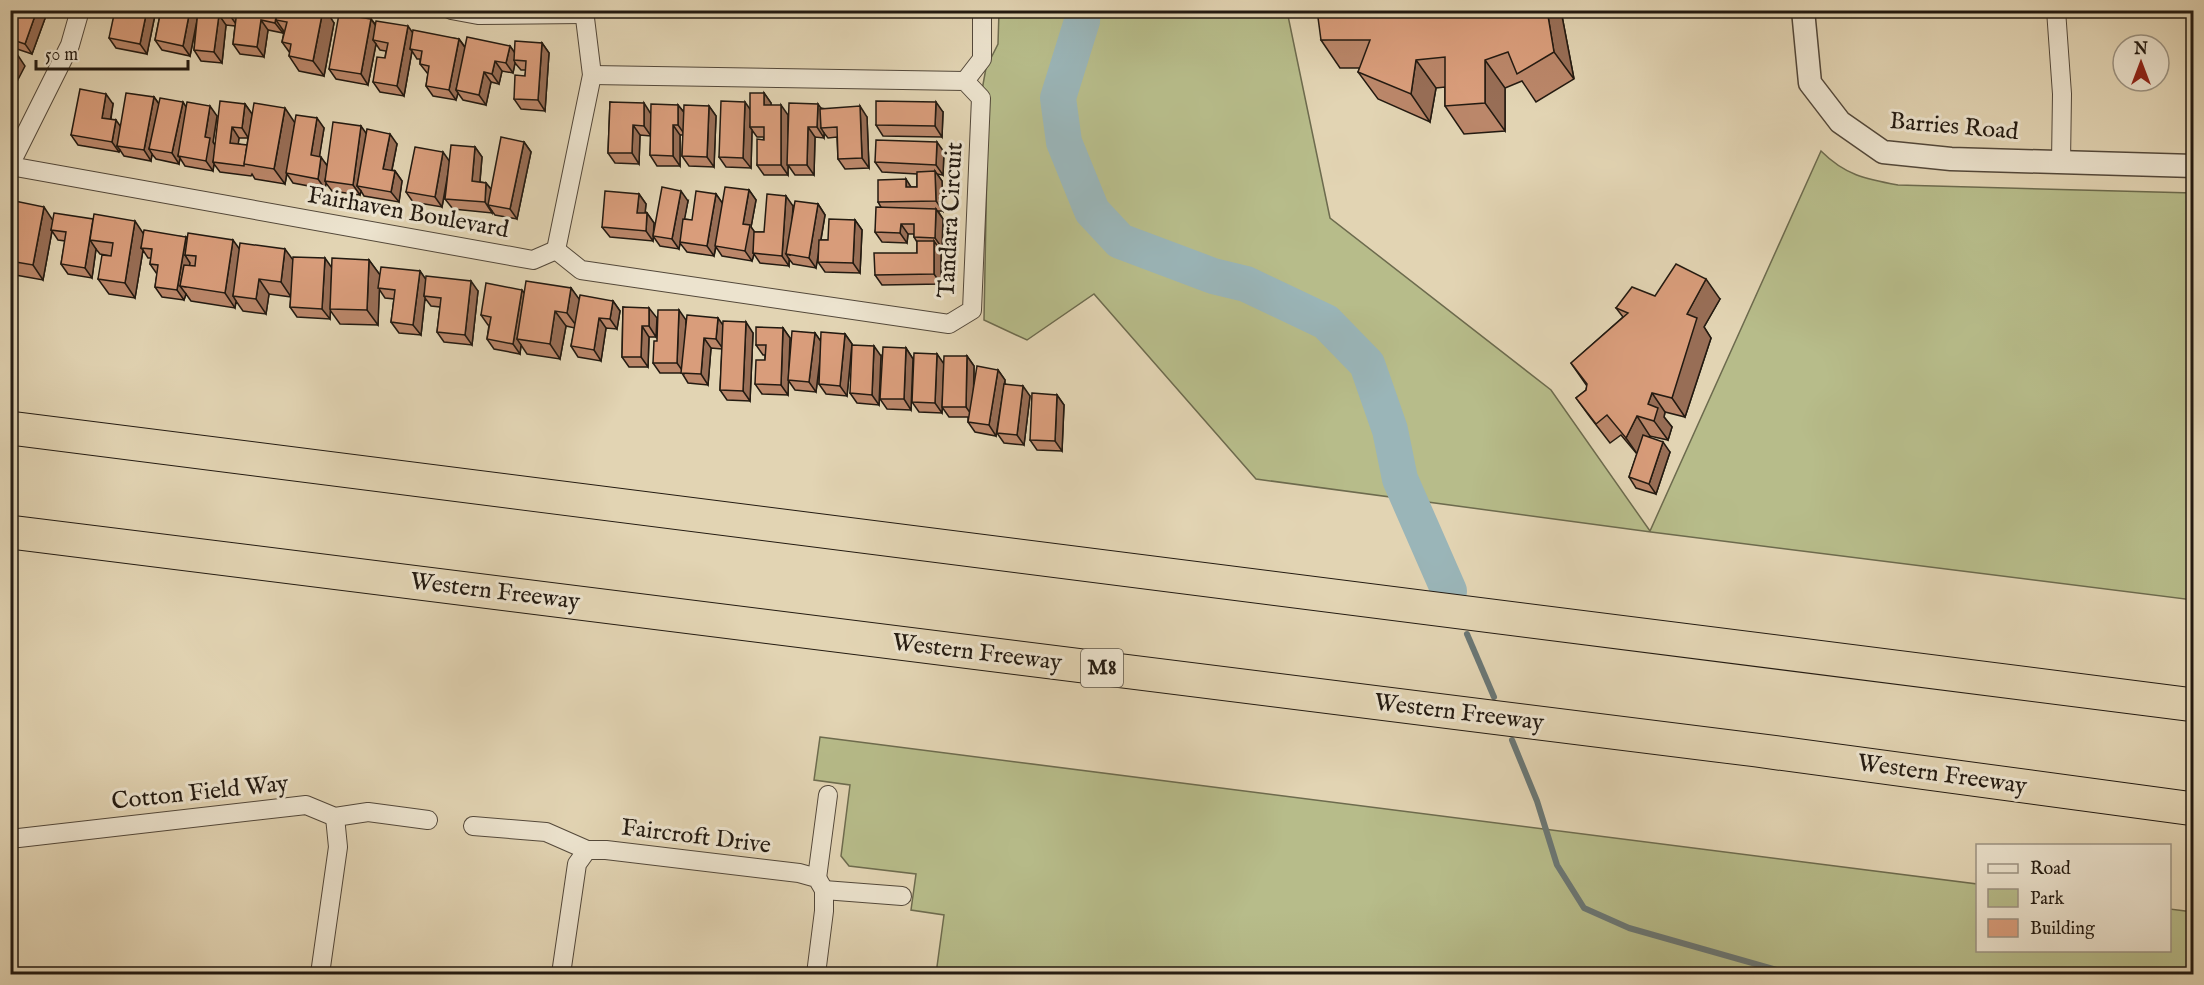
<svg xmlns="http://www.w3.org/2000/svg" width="2204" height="985" viewBox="0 0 2204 985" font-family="'IM FELL English',serif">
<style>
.green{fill:#b7bc8a;stroke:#6d6b4e;stroke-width:1.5}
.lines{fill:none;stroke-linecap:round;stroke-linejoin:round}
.stream{stroke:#6a7775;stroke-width:6}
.river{stroke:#9ab5b8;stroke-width:36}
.minor-casing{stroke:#53483a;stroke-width:20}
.tertiary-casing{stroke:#53483a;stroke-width:25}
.motorway-casing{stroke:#231a11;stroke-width:35}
.minor{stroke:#ece3ce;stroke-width:18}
.tertiary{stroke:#ece3ce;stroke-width:22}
.motorway{stroke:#e2d4b3;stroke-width:33}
.wall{fill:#bb876a;stroke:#231a11;stroke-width:1.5;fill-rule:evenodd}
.shaded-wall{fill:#986e56;stroke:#231a11;stroke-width:1.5}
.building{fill:#d99d7b;stroke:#231a11;stroke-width:1.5}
.labels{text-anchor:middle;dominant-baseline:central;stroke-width:6;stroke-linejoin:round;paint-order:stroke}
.shield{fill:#ece3ce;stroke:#5f564a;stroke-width:1.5}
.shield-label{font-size:22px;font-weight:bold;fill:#231a11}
.street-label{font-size:24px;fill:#231a11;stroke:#ece3ce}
</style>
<rect width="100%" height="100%" fill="#e2d4b3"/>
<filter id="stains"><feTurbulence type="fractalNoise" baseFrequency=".00333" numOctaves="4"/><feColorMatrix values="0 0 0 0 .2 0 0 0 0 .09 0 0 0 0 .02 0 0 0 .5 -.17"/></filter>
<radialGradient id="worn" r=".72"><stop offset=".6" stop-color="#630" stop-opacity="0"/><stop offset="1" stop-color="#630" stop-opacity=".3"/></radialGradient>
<!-- green -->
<g class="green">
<path d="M999,11H1287L1330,218L1551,390L1650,531L1821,151C1845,175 1865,179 1898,185L2193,193V600L1651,532L1256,479L1094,294L1027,340L984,320L988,109L982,90L986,68L998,44Z"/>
<polygon points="820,737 1977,884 1978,950 2170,950 2170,909 2193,912 2193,974 936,974 944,915 911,910 916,874 849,866 841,856 850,785 814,780"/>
</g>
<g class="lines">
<!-- stream -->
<g class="stream">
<polyline points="1467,634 1494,697"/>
<polyline points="1512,740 1537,801 1557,865 1584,908 1629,928 1791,974"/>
<polyline points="2187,974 2194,955"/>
</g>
<!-- river -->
<polyline class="river" points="1083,10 1082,21 1058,98 1064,142 1092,211 1120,241 1213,276 1246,284 1326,322 1367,364 1390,430 1400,479 1449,591"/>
<defs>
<g id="minor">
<polyline points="451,10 478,15 583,14"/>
<polyline points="2056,10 2062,94 2061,162"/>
<polyline points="965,81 982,59 982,10"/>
<polyline points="10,165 70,45 80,10"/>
<polyline points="10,166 533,260 556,250"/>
<polyline points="556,250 581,270 949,324 972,310 981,98 965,81 592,75"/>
<polyline points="556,250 592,75 584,10"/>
<polyline points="473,826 546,832 587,850 606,850 799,873 817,878 824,890 824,911 816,974"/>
<polyline points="10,839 306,805 335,817 368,812 428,820"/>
<polyline points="817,878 828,795"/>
<polyline points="824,890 902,896"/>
<polyline points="320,974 338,847 335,817"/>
<polyline points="561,974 577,864 587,850"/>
</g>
<polyline id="tertiary" points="1803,10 1810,83 1840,122 1883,152 1951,159 2194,166"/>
<g id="motorway">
<polyline points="10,428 2194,705"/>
<polyline points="10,532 1756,750 2194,809"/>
</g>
</defs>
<!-- minor casing -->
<use href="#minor" class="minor-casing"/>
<!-- tertiary casing -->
<use href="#tertiary" class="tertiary-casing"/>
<!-- motorway casing -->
<use href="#motorway" class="motorway-casing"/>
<!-- minor -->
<use href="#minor" class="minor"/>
<!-- tertiary -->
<use href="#tertiary" class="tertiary"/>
<!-- motorway -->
<use href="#motorway" class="motorway"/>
</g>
<!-- wall -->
<g class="wall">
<polygon points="10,10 46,10 47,13 32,54 11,47"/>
<polygon points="156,10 147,54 116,48 109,38"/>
<polygon points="161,10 334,23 324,76 299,71 289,56 290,53 282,42 284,32 283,30 283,33 268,30 264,57 240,54 233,44 235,26 226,25 222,63 201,61 194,50 198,17 190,56 162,50 155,40"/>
<polygon points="1562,16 1574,79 1536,102 1522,81 1505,88 1505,131 1464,134 1445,106 1445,87 1436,88 1430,122 1378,99 1358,72 1360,68 1340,68 1321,40"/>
<polygon points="371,19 376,25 413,33 459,39 465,47 510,46 514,52 542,43 549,53 545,111 521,109 514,99 525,76 526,70 521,70 515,63 513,73 502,71 499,84 491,82 486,105 463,100 458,93 456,100 433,96 426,86 428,74 420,64 420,59 417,59 412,51 404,96 380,92 373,82 385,58 386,51 380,50 376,44 368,85 336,79 329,69"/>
<polygon points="764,93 771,103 771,105 788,115 821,108 867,117 869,168 845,169 838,159 837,137 828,138 824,133 824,138 815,137 814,175 795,175 788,165 788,175 764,175 757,165 764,137 757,137 752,130 751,168 726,167 719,157 750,109"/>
<path d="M154,97L159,104L186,108L217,116L213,142L215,145L245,104L252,114L251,124L295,123L324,128L319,157L327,165L366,133L397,144L392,170L395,171L402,181L399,202L364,196L361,191L360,195L332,191L326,183L325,189L293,183L287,174L285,184L255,179L252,174L251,176L220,172L214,164L213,171L185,166L180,158L179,164L156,159L152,154L151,161L124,156L120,150L119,152L78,145L71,135L113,104L111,119L120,126ZM239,138H248L247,146L238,144Z"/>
<polygon points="610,102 651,113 678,105 684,112 709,106 716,116 714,167 689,166 682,156 683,135 680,135 680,166 657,166 650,155 651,136 640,135 639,164 615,163 608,153"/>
<polygon points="943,112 942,137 883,136 876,125"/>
<polygon points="524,142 531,152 517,219 495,215 492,211 492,213 453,209 445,199 448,176 442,207 413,202 406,192 449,161 475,147 482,157 480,182 486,183 491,189"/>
<polygon points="944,152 943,175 937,174 942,181 943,211 938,211 943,219 942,248 939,248 941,251 941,284 882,285 875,275 917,253 917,242 914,237 914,234 908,234 907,243 882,242 875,232 881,207 878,202 911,187 917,187 917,174 882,172 875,162"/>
<polygon points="749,190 756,200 751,227 754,232 764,232 793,206 793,213 818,204 825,215 821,240 828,240 855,220 862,230 860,273 825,272 818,262 818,255 816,268 793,264 789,259 789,266 760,263 754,254 752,261 722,256 716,247 714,256 687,252 680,243 679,249 660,246 653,236 688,201 684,219 692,220 716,194 722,203"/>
<polygon points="639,194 646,204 645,213 647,213 654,223 653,241 610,237 602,227"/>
<polygon points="10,200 53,220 143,233 186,237 187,239 331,267 369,260 380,275 420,271 425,279 478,291 472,345 444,342 437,332 440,307 431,306 425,298 421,335 399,333 391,322 394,299 385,298 379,289 378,325 340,324 330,310 330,319 297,317 290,307 291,297 269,294 266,314 243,311 236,301 235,308 191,301 186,294 184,300 162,297 155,287 157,274 150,264 151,258 148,258 143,250 135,298 109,294 98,279 111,256 100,254 96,249 92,278 68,274 61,264 65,241 58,240 52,231 43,280 10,274"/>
<polygon points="571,288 579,300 613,301 620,311 617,329 606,328 601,361 578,357 571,346 575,328 566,326 560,359 527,354 521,345 520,354 494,349 487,339 489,325 488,325 481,315 524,292"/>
<polygon points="1720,299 1704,327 1711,338 1685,417 1665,412 1664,417 1672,427 1668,440 1650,436 1649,438 1670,452 1656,494 1636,488 1629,477 1637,454 1621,435 1610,443 1590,417 1576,398 1586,390 1587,386 1571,363 1623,317 1616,308"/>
<polygon points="623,307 657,318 656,337 649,337 648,367 629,367 622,357"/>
<polygon points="686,320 723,325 753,333 750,401 727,400 720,390 722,349 711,348 708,385 688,383 682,373 660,373 653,363"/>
<polygon points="783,328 790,338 789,370 815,333 821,342 845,334 852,344 847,396 826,394 819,384 820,359 816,392 795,390 788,380 788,395 762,394 755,384 765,360 765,355 763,355 756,345"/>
<polygon points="906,348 913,359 911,410 887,409 880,399"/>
<polygon points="937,354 943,364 967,356 974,366 974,386 998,370 1005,380 1005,384 1030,396 1024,445 1004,443 997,433 999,417 996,436 975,432 968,422 968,417 949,417 942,407 943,391 942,413 919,412 912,402"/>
<polygon points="881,356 879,405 857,403 850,393"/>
<polygon points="1057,395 1064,405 1062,451 1037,450 1030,440"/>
</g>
<!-- shaded-wall -->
<g class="shaded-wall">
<polygon points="37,10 46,10 47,13 32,54 25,44"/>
<polygon points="147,10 156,10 147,54 140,44"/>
<polygon points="190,10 199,10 190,56 183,46"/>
<polygon points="232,10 240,10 238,27 231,17"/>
<polygon points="277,10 276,20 283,30 283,33 275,23"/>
<polygon points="323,10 326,10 334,23 324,76 313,61"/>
<polygon points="1547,10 1558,10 1562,16 1574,79 1554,52"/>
<polygon points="219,15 226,25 222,63 214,52"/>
<polygon points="371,19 378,29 373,40 376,44 368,85 361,74"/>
<polygon points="261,20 268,30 264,57 257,47"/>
<polygon points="408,26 415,36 410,49 412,51 404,96 397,86"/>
<polygon points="459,39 466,49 456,90 458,93 456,100 449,90"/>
<polygon points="542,43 549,53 545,111 538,100"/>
<polygon points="510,46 517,56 514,60 515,63 513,73 506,63"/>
<polygon points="15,51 25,66 10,95 10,59"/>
<polygon points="1416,60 1436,88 1430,122 1411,94"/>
<polygon points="1485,60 1505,88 1505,131 1485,103"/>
<polygon points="495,61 502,71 499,84 492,74"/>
<polygon points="484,72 491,82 486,105 479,95"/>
<polygon points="764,93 771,103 771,115 764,105"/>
<polygon points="106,94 113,104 109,128 102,118"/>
<polygon points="154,97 161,107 149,149 152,154 151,161 144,150"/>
<polygon points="183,102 190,113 178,156 180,158 179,164 172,153"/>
<polygon points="745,102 752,112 750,127 752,130 751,168 743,158"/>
<polygon points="936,102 943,112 942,137 935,126"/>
<polygon points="644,103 651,114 651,136 644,126"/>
<polygon points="245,104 252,114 249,139 242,128"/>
<polygon points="818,104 825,114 821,128 824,133 824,138 817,127"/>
<polygon points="678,105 686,115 685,135 678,125"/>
<polygon points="781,105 788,115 788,175 781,165"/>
<polygon points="210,106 217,116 213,142 217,148 213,162 214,164 213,171 206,161 205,137"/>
<polygon points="709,106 716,116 714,167 707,157"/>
<polygon points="860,106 867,117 869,168 862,158"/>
<polygon points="285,108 295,123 285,184 274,169"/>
<polygon points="317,118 324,128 318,166 311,155"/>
<polygon points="116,120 123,130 117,146 120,150 119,152 112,142"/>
<polygon points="633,125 640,135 639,164 632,153"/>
<polygon points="673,125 680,135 680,166 673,156"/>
<polygon points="361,126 368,136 357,186 361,191 360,195 353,185"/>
<polygon points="232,127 239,138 237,153 230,143"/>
<polygon points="808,127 815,137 814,175 807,165"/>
<polygon points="390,134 397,144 390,179 383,169"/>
<polygon points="524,142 531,152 517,219 510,209"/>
<polygon points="937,142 944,152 943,175 936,165"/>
<polygon points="475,147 482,157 479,191 472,181"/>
<polygon points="443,152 450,162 442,207 435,197"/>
<polygon points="321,157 328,167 325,181 326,183 325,189 318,179"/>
<polygon points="395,171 402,181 399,202 391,192"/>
<polygon points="935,171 942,181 943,211 936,201"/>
<polygon points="906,179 913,190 906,187"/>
<polygon points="486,183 494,193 488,205 492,211 492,213 485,202"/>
<polygon points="749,190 756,200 751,227 757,235 753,253 754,254 752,261 745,251 743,224"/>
<polygon points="681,191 688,201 679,249 672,239"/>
<polygon points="639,194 646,204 644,223 637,213"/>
<polygon points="716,194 723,204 714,256 707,246"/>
<polygon points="786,196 793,206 790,255 786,254 789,259 789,266 782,256"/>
<polygon points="818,204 825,215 816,268 809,258"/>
<polygon points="44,207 54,222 51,230 52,231 43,280 33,265"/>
<polygon points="936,209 943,219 942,248 935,238"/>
<polygon points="647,213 654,223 653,241 646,231"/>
<polygon points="93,219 90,240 96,249 92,278 85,268"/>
<polygon points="855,220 862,230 860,273 853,263"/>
<polygon points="135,221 145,236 141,248 143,250 135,298 125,283"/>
<polygon points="901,224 908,234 907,243 900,233"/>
<polygon points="186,237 193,247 185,255 190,263 186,287 180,286 186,294 184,300 177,290"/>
<polygon points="233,240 243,254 233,296 236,301 235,308 225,293"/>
<polygon points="934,241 941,251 941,284 934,274"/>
<polygon points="285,249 296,264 291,297 281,282"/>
<polygon points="325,258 332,268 330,319 322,309"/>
<polygon points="369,260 380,275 378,325 367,310"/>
<polygon points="420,271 427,281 424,296 425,298 421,335 413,325"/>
<polygon points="259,279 269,294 266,314 256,299"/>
<polygon points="1706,279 1720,299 1704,327 1711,338 1685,417 1672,398 1687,314"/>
<polygon points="471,281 478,291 472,345 465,335"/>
<polygon points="571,288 582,303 578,328 567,313"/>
<polygon points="522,290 530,300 517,339 521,345 520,354 513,344"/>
<polygon points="613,301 620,311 617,329 610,319"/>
<polygon points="649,308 657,318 656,337 649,326"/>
<polygon points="679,310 686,320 684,373 677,363"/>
<polygon points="555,311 566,326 560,359 550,344"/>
<polygon points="599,318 606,328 601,361 594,350"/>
<polygon points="718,318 725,328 723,349 716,339"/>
<polygon points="746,322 753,333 750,401 743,391"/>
<polygon points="642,326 649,337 648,367 641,357"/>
<polygon points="783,328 790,338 788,395 781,385"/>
<polygon points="815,333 822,343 816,392 809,382"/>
<polygon points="845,334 852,344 847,396 840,386"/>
<polygon points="704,338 711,348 708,385 701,374"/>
<polygon points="874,346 881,356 879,405 872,395"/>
<polygon points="906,348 913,359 911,410 904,399"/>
<polygon points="937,354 944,364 942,413 935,403"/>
<polygon points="967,356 974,366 973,417 966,407"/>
<polygon points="998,370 1005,380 996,436 989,425"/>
<polygon points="1023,386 1030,396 1024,445 1017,435"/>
<polygon points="1652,393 1665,412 1664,417 1672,427 1668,440 1654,421 1648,404"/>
<polygon points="1057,395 1064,405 1062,451 1055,441"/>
<polygon points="1637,416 1650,436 1640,458 1626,438"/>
<polygon points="1663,442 1670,452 1656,494 1649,484"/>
</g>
<!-- building -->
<g class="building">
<polygon points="10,10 37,10 25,44 10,39"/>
<polygon points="115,10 147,10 140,44 109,38"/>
<polygon points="161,10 190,10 183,46 155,40"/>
<polygon points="198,10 232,10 231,17 219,15 214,52 194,50"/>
<polygon points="237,10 277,10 275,23 261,20 257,47 233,44"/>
<polygon points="278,10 323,10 313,61 289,56 291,44 282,42 287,22 276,20"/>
<polygon points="1317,10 1547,10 1554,52 1517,74 1508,52 1485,60 1485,103 1445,106 1445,57 1416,60 1411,94 1358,72 1370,40 1321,40"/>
<polygon points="339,14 371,19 361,74 329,69"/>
<polygon points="376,21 408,26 397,86 373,82 377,57 385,58 388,43 373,40"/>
<polygon points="413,30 459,39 449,90 426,86 429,66 420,64 422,51 410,49"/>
<polygon points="467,37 510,46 506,63 495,61 492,74 484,72 479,95 456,90"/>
<polygon points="515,41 542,43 538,100 514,99 515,75 525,76 526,61 514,60"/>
<polygon points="10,48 15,51 10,59"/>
<polygon points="80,89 106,94 102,118 116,120 112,142 71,135"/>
<polygon points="126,93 154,97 144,150 117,146"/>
<polygon points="750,93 764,93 764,105 781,105 781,165 757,165 757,139 764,140 764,127 750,127"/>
<polygon points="160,98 183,102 172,153 149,149"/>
<polygon points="220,101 245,104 242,128 232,127 230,143 247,145 244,166 213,162"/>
<polygon points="721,101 745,102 743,158 719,157"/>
<polygon points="876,101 936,102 935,126 876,125"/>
<polygon points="187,102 210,106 205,137 210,138 206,161 178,156"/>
<polygon points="610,102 644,103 644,126 633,125 632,153 608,153"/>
<polygon points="254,103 285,108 274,169 244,164"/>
<polygon points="789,103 818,104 817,127 808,127 807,165 787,165"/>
<polygon points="651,104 678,105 678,125 673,125 673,156 650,155"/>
<polygon points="684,105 709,106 707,157 682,156"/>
<polygon points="860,106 862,158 838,159 837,127 821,128 820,109"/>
<polygon points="296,115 317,118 311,155 321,157 318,179 286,173"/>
<polygon points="333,122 361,126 353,185 325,181"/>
<polygon points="367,129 390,134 383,169 395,171 391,192 357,186"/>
<polygon points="501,137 524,142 510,209 488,205"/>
<polygon points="876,140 937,142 936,165 875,162"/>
<polygon points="451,145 475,147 472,181 486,183 485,202 445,199"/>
<polygon points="415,147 443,152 435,197 406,192"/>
<polygon points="935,171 936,201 878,202 878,180 906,179 906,187 917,187 917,172"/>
<polygon points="662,187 681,191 672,239 653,236"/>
<polygon points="725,187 749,190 743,224 750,225 745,251 715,246"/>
<polygon points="605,191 639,194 637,213 647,213 646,231 602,227"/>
<polygon points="696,191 716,194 707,246 680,242 683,219 692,220"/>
<polygon points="767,194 786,196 782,256 753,253 754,232 764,232"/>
<polygon points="10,200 44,207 33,265 10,261"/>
<polygon points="795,201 818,204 809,258 786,254"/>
<polygon points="876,207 936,209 935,238 914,237 914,224 901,224 900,233 875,232"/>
<polygon points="54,213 93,219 85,268 61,264 66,232 51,230"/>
<polygon points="94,214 135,221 125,283 98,279 102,255 111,256 113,243 90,240"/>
<polygon points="829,219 855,220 853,263 818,262 819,240 828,240"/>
<polygon points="144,230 186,237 177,290 155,287 158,265 150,264 152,249 141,248"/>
<polygon points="188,233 233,240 225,293 180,286 184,265 195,266 196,256 185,255"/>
<polygon points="917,241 934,241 934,274 875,275 874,253 917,253"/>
<polygon points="240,243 285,249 281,282 259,279 256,299 233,296"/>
<polygon points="293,257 325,258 322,309 290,307"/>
<polygon points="332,258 369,260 367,310 330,309"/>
<polygon points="1676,264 1706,279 1687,314 1697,318 1672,398 1652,393 1648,404 1658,408 1654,421 1637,416 1626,438 1607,415 1596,424 1576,398 1586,390 1587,384 1571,363 1628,313 1616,308 1632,287 1655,296"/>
<polygon points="381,267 420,271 413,325 391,322 395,290 378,288"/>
<polygon points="426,276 471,281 465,335 437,332 441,298 424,296"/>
<polygon points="526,281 571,288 567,313 555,311 550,344 517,339"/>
<polygon points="486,283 522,290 513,344 487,339 491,317 481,315"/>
<polygon points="580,295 613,301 610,319 599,318 594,350 571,346"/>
<polygon points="623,307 649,308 649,326 642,326 641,357 622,357"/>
<polygon points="658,310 679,310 677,363 653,363 654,341 657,341"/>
<polygon points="687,315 718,318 716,339 704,338 701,374 681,373"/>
<polygon points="723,321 746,322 743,391 720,390"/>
<polygon points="756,327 783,328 781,385 755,384 756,360 765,360 766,345 756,345"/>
<polygon points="792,331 815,333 809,382 788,380"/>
<polygon points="821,332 845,334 840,386 819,384"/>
<polygon points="852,345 874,346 872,395 850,393"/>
<polygon points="883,347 906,348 904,399 880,399"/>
<polygon points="914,353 937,354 935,403 912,402"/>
<polygon points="944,356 967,356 966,407 942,407"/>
<polygon points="977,366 998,370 989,425 968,422"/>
<polygon points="1004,384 1023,386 1017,435 997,433"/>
<polygon points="1032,393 1057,395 1055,441 1030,440"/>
<polygon points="1643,435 1663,442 1649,484 1629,477"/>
</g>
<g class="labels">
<!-- shield labels -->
<rect class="shield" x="1081" y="649" width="42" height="38" rx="4.5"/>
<g class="shield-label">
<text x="1102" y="668">M8</text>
</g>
<!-- street labels -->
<g class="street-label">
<text transform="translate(1954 127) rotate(5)">Barries Road</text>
<text transform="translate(408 213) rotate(10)">Fairhaven Boulevard</text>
<text transform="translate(951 220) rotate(-87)">Tandara Circuit</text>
<text transform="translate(495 592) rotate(7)">Western Freeway</text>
<text transform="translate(977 653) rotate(7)">Western Freeway</text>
<text transform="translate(1459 713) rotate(7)">Western Freeway</text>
<text transform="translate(1942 775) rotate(8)">Western Freeway</text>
<text transform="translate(200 793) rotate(-6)">Cotton Field Way</text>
<text transform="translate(696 837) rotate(7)">Faircroft Drive</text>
</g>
</g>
<!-- margin -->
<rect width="2204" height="985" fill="none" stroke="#e2d4b3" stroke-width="36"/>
<rect x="12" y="12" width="2180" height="961" fill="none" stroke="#231a11" stroke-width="3"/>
<rect x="18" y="18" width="2168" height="949" fill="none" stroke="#231a11" stroke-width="1.5"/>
<!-- legend -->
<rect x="1976" y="844" width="195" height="108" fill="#ece3ce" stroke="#9c9382" stroke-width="1.5"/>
<rect x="1988" y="864" width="30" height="9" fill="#ece3ce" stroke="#9c9382" stroke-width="1.5"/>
<text x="2030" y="874" font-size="18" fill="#231a11">Road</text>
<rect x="1988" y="889" width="30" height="18" fill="#b7bc8a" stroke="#9c9382" stroke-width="1.5"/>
<text x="2030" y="904" font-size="18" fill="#231a11">Park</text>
<rect x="1988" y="919" width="30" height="18" fill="#d99d7b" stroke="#9c9382" stroke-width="1.5"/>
<text x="2030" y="934" font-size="18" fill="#231a11">Building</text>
<!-- north arrow -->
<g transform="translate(2141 63)"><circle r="28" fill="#ece3ce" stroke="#9c9382" stroke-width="1.5"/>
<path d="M0-4.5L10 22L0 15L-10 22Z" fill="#8f2418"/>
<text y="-9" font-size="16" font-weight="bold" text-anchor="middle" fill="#231a11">N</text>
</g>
<!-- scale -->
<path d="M36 60v9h152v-9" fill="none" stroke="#231a11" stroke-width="3"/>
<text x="45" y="60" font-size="18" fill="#231a11" stroke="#ece3ce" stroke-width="4.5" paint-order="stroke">50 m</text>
<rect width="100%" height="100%" filter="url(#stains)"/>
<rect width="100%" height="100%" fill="url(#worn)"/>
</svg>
